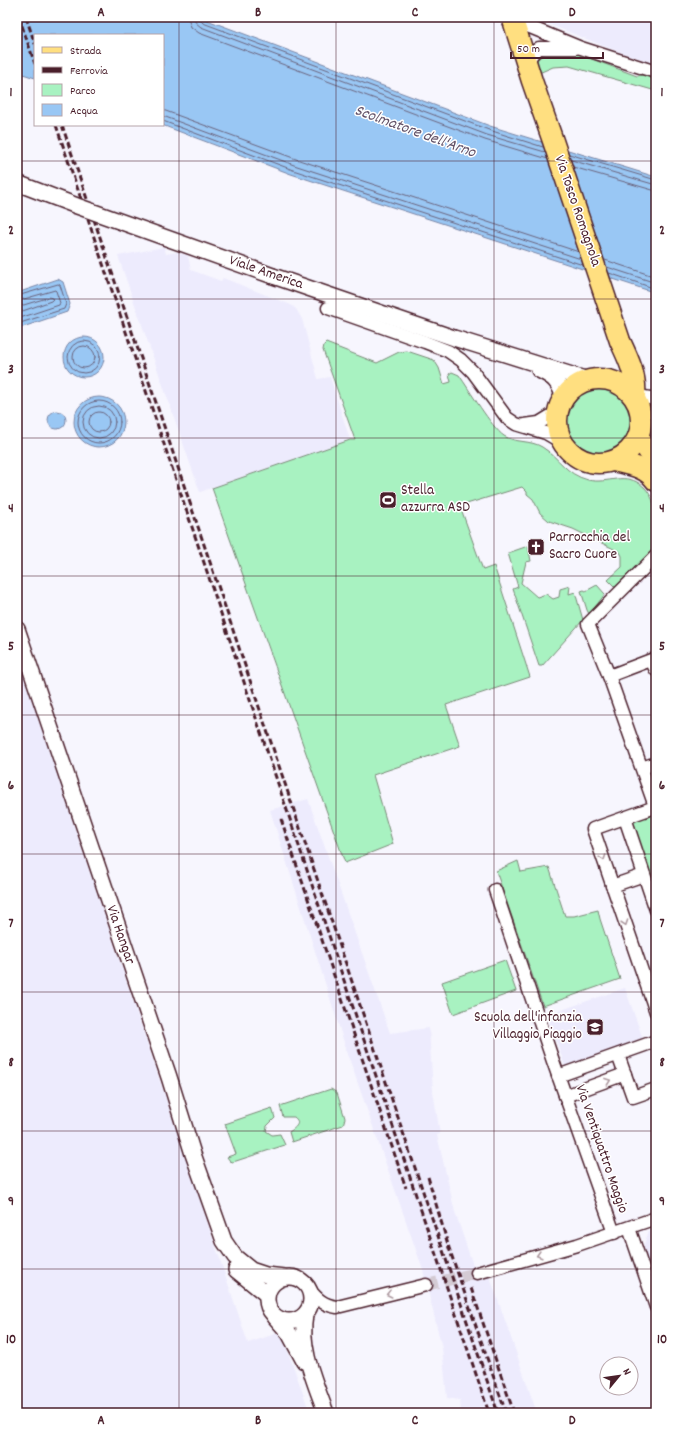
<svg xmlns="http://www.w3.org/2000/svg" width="673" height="1430" viewBox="0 0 673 1430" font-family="Dekko,sans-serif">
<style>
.built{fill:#edebfd}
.green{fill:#a8f2c1;stroke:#798876}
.water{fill:#99c7f4;stroke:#7984a4}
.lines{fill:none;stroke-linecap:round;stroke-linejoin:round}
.shore{stroke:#6a627b;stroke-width:1}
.minor-tunnel{stroke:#d4cbd4;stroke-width:12;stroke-dasharray:12 6;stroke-linecap:butt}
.minor-casing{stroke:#4a1f2b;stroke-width:15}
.tertiary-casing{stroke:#4a1f2b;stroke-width:18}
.primary-casing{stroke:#4a1f2b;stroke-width:23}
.minor{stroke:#fff;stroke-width:12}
.tertiary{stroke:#fff;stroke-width:15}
.primary{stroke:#ffdf80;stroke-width:20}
.rail{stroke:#4a1f2b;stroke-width:3;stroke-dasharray:6 3;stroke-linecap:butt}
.tertiary-bridge-casing{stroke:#4a1f2b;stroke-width:18;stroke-linecap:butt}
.tertiary-bridge{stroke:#fff;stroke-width:15}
.oneway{stroke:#ae9aa0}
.grid{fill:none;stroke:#4a1f2b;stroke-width:1;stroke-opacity:0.55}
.labels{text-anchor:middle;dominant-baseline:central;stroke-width:3;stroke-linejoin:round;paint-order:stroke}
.street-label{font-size:15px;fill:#4a1f2b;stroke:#fff}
.poi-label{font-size:15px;fill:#4a1f2b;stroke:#fff;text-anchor:start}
.water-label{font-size:16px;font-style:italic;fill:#625167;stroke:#fff}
.neatline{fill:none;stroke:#4a1f2b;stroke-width:1.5}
.grid-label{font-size:13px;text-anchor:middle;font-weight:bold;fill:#4a1f2b}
</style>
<rect width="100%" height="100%" fill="#f7f6fe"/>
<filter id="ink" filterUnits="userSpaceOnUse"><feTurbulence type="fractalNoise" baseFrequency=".025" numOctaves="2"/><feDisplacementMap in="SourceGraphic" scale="8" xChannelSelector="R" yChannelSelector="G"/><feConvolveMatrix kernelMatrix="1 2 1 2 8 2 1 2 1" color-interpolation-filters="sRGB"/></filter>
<g filter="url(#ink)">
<!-- built -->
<g class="built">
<polygon points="531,17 656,17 656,64 614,50"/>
<polygon points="164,247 166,254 177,252 188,256 191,270 221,281 223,278 291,305 296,309 302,319 318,379 330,377 350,440 200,492 118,256"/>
<polygon points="17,656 248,1343 281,1332 310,1413 17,1413"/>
<polygon points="308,799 390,1033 429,1028 433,1091 440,1134 437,1135 455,1212 478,1280 490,1277 537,1413 461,1413 460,1400 447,1398 442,1348 423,1270 349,1058 270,810"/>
<polygon points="625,988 643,1039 565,1066 547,1015"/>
<polygon points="656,1229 656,1287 643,1247 649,1231"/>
</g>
<!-- green -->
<g class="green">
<path d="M563,52L581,55L637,76L643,75L656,79V91L569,66L553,67L539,73L535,65C539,52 551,53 563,52Z"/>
<path d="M326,343L377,363L399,352L407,351L434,360L439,368L444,384L451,382L449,374L452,372L459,375C469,389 491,427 504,436C515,443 531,440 542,447C560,458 565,474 588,480C608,485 625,470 644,487C660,503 656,527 656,547L615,587L608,580L622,567V556L620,552L573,529L549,521L540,513L533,499L527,494V492L522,487L460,506L483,570L494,566L530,677L446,705L460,746L373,775L393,844L345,863L212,488L350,440H355L323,350L324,345Z"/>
<circle cx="599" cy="421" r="34"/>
<polygon points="528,546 531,561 526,562 521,583 537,597 546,594 553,599 559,597 560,589 570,586 569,594 575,592 583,620 542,666 539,666 538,663 513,589 518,587 508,553"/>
<polygon points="597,585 605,594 592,611 589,614 587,610 581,591 584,590 586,591"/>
<polygon points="652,813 656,823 656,885 653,886 630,821"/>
<polygon points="518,861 521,872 549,867 565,916 574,916 598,910 600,919 620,979 543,1006 496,871"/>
<polygon points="505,960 516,991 453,1014 442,982"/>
<path d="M331,1089L337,1093L345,1118L343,1125L292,1142L289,1132C295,1128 302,1123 294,1117H283L280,1106Z"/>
<polygon points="272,1108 275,1118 267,1126 266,1131 272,1135 280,1134 285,1145 233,1162 230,1161 227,1157 236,1154 225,1124"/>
</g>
<!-- water -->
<g class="water">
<polygon points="17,17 199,17 490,126 656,177 656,293 291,174 162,125 163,125 163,35 35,35 35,78 23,74 17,70"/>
<polygon points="58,279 63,282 70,304 67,312 17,329 17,293"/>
<circle cx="84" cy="357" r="20"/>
<circle cx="99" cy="422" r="25"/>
<circle cx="57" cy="420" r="9"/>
</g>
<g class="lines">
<!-- shore -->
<g class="shore">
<polyline points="188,17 191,27 199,33 485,140 548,159"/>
<polyline points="194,17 196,23 201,27 487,135 545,152"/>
<polyline points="199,17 200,20 203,23 489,130 543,147"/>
<polyline points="163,110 296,159 579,252"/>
<polyline points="163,116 294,165 581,259"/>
<polyline points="163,121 293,170 583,265"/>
<polyline points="569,154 656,180"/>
<polyline points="571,160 656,185"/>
<polyline points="573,167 656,191"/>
<polyline points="605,260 656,277"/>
<polyline points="607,267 656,283"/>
<polyline points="609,273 656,289"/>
<polyline points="17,296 58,284 60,285 66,304 64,309 17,324"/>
<polyline points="17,301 55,290 56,291 60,303 59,305 17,319"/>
<polyline points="17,307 50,297 53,299 51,301 17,313"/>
<circle cx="84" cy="357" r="16"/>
<circle cx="84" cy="357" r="11"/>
<circle cx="99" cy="422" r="21"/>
<circle cx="99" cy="422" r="16"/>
<circle cx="99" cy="422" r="10"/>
</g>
<!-- minor-tunnel -->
<polyline class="minor-tunnel" points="426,1285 477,1273"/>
<defs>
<g id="minor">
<polyline points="513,20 581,48 656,72"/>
<polyline points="527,64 532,54 539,48 576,48"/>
<polyline points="328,308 425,342 448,351 461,360 473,372 507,418 516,424 546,433 563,443"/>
<polyline points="637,399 644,397 656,399"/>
<polyline points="525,425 539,423 557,412"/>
<polyline points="656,556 588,624 609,676 656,809"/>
<polyline points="609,676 651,660 656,670"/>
<polyline points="642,768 656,763"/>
<polyline points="655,807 593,829 656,1012"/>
<polyline points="625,818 656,910"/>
<polyline points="612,886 644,875"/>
<polyline points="495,890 553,1061 614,1233"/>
<polyline points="618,1055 633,1097 656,1089"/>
<polyline points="558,1076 656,1041"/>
<polyline points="565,1096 625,1074"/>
<polyline points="629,1228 656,1307"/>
<polyline points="477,1273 577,1245 656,1218"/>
<path d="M308,1288C317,1299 323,1305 337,1307L426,1285"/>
</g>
<g id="tertiary">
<polyline points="273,276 454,338 591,381"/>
<path d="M539,370C554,377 559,382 564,398"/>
<polyline points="17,629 169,1077 193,1154 224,1241 235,1257 251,1270 266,1275 284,1277"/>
<polyline points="236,1270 267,1295"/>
<circle cx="289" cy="1299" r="22"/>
<path d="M305,1315C299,1348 315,1382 326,1413"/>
<polyline points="275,1317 289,1333 304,1361"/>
</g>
<g id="primary">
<path d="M512,17L532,81L553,141L620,341C628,358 637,376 635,396"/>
<circle cx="599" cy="421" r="42"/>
<polyline points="638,437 656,462"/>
<path d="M614,461C630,465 646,467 656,481"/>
</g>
</defs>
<!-- minor casing -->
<use href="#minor" class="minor-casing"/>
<!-- tertiary casing -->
<use href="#tertiary" class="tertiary-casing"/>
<!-- primary casing -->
<use href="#primary" class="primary-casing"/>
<!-- minor -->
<use href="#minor" class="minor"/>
<!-- tertiary -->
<use href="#tertiary" class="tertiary"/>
<!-- primary -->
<use href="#primary" class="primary"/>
<!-- rail -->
<g class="rail">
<polyline points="19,17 35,64"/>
<polyline points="26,17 35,44"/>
<polyline points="56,125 191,524 489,1413"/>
<polyline points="62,125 498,1413"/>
<polyline points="281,819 406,1188"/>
<polyline points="428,1177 449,1248 506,1413"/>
<polyline points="471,1288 514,1413"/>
</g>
<defs>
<polyline id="tertiary-bridge" points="17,183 77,206 273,276"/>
</defs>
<!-- tertiary-bridge casing -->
<use href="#tertiary-bridge" class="tertiary-bridge-casing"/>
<!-- tertiary-bridge -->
<use href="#tertiary-bridge" class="tertiary-bridge"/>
</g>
<!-- one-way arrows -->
<defs><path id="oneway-chevron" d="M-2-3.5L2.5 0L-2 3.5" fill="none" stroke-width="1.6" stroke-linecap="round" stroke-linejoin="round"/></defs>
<g class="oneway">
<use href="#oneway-chevron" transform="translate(603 858) rotate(72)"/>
<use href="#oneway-chevron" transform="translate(625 923) rotate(71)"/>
<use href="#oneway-chevron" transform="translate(608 1081) rotate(-20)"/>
<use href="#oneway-chevron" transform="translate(539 1255) rotate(164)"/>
<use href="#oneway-chevron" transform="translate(389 1294) rotate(166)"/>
</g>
</g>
<!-- grid -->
<path class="grid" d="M179,17V1413M336,17V1413M494,17V1413M17,161H656M17,299H656M17,438H656M17,576H656M17,715H656M17,854H656M17,992H656M17,1131H656M17,1269H656"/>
<!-- icons -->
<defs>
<symbol id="stadium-square" viewBox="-11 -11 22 22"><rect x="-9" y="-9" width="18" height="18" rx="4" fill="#4a1f2b" stroke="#fff"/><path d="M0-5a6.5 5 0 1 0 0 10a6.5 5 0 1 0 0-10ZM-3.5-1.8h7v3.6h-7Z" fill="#fff"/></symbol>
<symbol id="church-square" viewBox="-11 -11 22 22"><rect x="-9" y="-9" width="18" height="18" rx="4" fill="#4a1f2b" stroke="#fff"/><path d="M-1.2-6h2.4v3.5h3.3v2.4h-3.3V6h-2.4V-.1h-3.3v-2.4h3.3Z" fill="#fff"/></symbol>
<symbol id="school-square" viewBox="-11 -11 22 22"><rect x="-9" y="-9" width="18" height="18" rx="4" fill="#4a1f2b" stroke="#fff"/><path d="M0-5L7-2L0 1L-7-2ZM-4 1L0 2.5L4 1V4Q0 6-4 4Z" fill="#fff"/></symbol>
</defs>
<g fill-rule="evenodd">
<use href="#stadium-square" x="378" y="490" width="20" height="20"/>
<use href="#church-square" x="526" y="537" width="20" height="20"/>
<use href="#school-square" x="585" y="1017" width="20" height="20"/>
</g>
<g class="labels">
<!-- street labels -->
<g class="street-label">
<text transform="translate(577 211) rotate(71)">Via Tosco Romagnola</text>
<text transform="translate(266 273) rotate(19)">Viale America</text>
<text transform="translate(120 935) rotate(71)">Via Hangar</text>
<text transform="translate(601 1149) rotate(71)">Via Ventiquattro Maggio</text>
</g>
<!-- poi labels -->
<g class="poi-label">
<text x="401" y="491">Stella<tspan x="401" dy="17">azzurra ASD</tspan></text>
<text x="549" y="538">Parrocchia del<tspan x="549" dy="17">Sacro Cuore</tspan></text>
<text x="582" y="1018" text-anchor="end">Scuola dell'infanzia<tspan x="582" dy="17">Villaggio Piaggio</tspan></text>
</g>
<!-- water labels -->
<g class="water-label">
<text transform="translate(415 132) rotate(20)">Scolmatore dell'Arno</text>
</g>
</g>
<!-- margin -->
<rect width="673" height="1430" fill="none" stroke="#fff" stroke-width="44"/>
<!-- legend -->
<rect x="34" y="34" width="130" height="92" fill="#ffffff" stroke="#b7a5aa"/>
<rect x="42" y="47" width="20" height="6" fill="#ffdf80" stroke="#b7a5aa"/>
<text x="70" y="54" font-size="12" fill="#4a1f2b">Strada</text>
<rect x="42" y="67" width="20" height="6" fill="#4a1f2b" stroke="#b7a5aa"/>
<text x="70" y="74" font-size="12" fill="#4a1f2b">Ferrovia</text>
<rect x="42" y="84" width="20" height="12" fill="#a8f2c1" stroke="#b7a5aa"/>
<text x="70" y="94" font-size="12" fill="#4a1f2b">Parco</text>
<rect x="42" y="104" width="20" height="12" fill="#99c7f4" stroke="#b7a5aa"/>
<text x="70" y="114" font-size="12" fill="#4a1f2b">Acqua</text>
<!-- north arrow -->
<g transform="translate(619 1376) rotate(61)"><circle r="19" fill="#ffffff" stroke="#b7a5aa"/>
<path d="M0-3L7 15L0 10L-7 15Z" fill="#4a1f2b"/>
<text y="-6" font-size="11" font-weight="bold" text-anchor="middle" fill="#4a1f2b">N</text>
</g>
<!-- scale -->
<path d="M511 52v6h92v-6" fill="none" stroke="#4a1f2b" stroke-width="2"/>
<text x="517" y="52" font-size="12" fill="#4a1f2b" stroke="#ffffff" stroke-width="3" paint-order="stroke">50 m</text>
<rect x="22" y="22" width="629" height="1386" class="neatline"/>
<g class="grid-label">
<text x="101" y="16">A</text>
<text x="258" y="16">B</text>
<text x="415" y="16">C</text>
<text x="572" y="16">D</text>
<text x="11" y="96">1</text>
<text x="662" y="96">1</text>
<text x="11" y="234">2</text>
<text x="662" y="234">2</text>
<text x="11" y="373">3</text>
<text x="662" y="373">3</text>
<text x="11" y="512">4</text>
<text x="662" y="512">4</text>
<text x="11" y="650">5</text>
<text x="662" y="650">5</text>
<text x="11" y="789">6</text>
<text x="662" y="789">6</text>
<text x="11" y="927">7</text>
<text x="662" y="927">7</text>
<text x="11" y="1066">8</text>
<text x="662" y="1066">8</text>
<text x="11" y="1205">9</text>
<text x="662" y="1205">9</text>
<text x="11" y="1343">10</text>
<text x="662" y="1343">10</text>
<text x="101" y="1424">A</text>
<text x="258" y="1424">B</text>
<text x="415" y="1424">C</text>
<text x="572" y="1424">D</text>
</g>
</svg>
